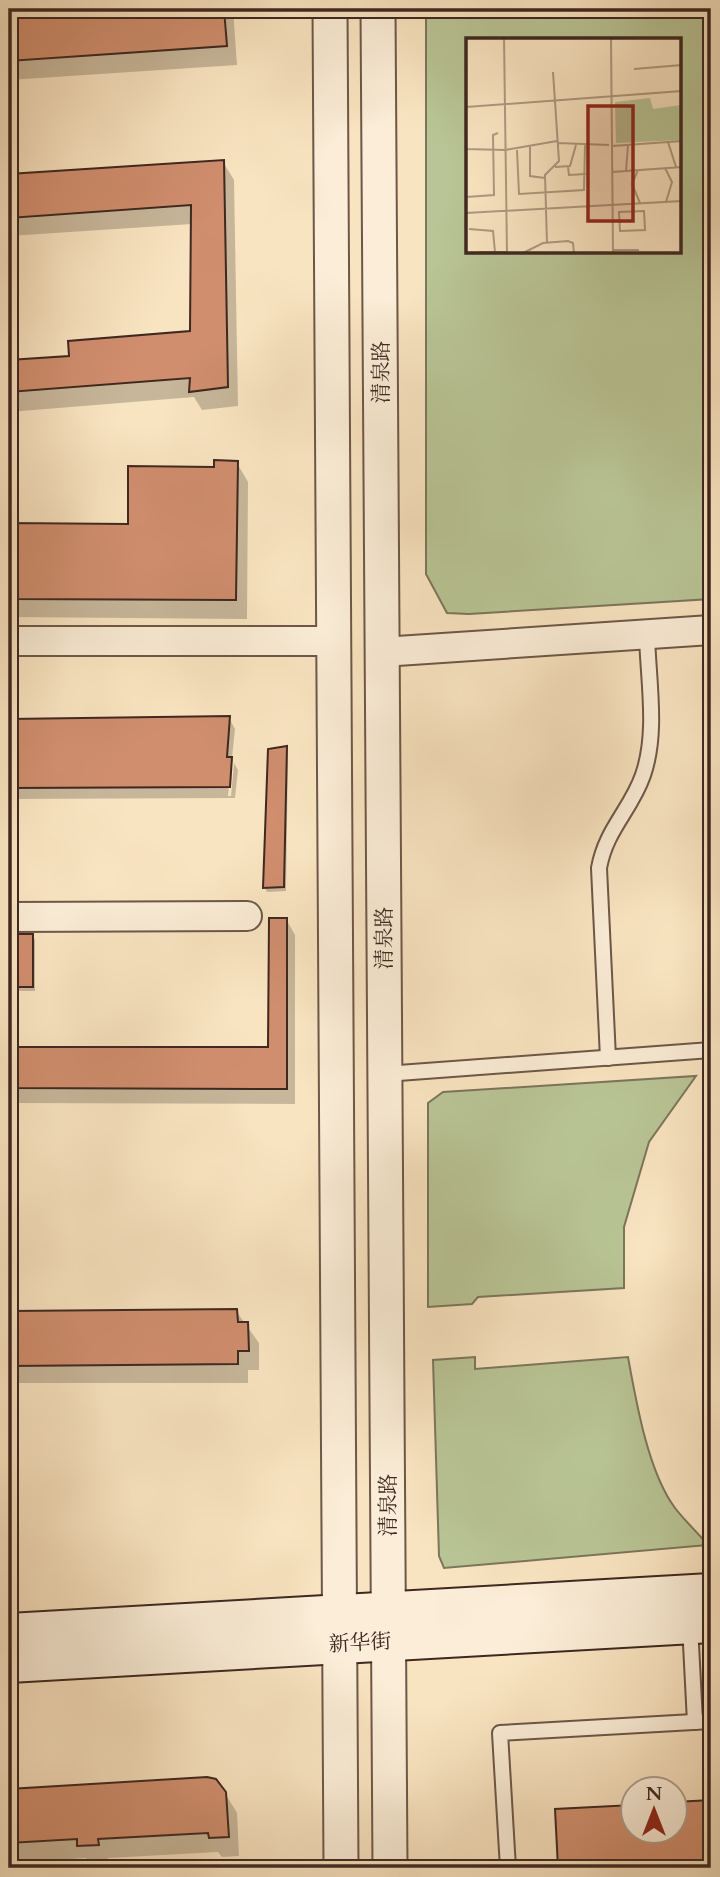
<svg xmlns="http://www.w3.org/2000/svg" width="720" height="1877" viewBox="0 0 720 1877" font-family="Cardo,'Noto Serif SC',serif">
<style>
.green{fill:#b9c596;stroke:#7c765b;stroke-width:2;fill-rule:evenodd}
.shadow{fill:#0003}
.building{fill:#d08e6e;stroke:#3e2820;stroke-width:2}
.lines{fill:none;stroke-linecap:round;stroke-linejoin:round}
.service-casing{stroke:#6d5748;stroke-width:18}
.minor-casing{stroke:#6d5748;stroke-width:32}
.tertiary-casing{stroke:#6d5748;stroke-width:37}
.secondary-casing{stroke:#3e2820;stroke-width:42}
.service{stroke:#fbedd7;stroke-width:14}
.minor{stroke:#fbedd7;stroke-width:28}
.tertiary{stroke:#fbedd7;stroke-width:33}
.secondary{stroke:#fbedd7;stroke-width:38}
.labels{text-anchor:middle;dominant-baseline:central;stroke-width:7;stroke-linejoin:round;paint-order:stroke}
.street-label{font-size:21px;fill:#3e2820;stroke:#fbedd7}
.inset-road{fill:none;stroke:#ae9981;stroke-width:2}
.view{fill:#8f2418;fill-opacity:0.15;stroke:#8f2418;stroke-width:3.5}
.inset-edge{fill:none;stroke:#3e2820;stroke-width:3.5}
</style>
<rect width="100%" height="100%" fill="#f9e4c1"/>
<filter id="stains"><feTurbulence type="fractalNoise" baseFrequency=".00286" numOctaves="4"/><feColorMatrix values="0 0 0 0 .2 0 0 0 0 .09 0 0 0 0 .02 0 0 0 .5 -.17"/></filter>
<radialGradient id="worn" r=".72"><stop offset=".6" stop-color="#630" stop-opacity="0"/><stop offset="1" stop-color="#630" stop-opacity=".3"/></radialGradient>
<!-- green -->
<g class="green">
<path d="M426,9H711V599L469,614L447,613L426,574ZM468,40H680V252H468Z"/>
<polygon points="696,1076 649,1142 624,1227 624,1288 478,1297 472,1304 428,1307 428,1103 443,1092"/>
<path d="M475,1357V1369L628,1357C636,1401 648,1472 675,1508C685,1521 698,1533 708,1545L444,1568L439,1556L433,1360Z"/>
</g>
<!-- shadow -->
<g class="shadow">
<polygon points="9,9 233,9 237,65 9,80"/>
<polygon points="223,162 234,180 238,406 202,410 194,397 9,412 9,362 71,357 192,333 192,224 9,236 9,176"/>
<polygon points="237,463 248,482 247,619 9,617 9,525 130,526 215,469"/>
<polygon points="229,718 235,729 228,796 231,796 234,763 238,770 235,798 9,799 9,721"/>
<polygon points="286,748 288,753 286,891 267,892 265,888"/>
<polygon points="286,919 295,935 295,1104 10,1103 9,1048 270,1048"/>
<polygon points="9,935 32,935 35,940 35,991 9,991"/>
<polygon points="236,1311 259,1343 259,1370 248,1370 248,1383 9,1383 9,1313"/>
<polygon points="207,1779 225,1793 237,1813 239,1856 222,1857 218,1852 108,1858 109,1864 90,1865 86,1858 9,1863 9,1790"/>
<polygon points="711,1802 711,1868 560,1868 556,1811 632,1832 674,1832 674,1804"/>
</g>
<!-- building -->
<g class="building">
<polygon points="9,9 224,9 227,46 9,61"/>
<polygon points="224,160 228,387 189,392 190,378 9,392 9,360 69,356 68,341 190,331 191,205 9,218 9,174"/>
<polygon points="214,460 238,461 236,600 9,599 9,523 128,524 128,466 214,467"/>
<polygon points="230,716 227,757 232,757 230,787 9,788 9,719"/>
<polygon points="287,746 284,887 263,888 268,749"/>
<polygon points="269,918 287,918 287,1089 9,1088 9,1047 268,1047"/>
<rect x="9" y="934" width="24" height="53"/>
<polygon points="237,1309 238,1322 248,1322 249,1351 238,1351 238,1364 9,1366 9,1311"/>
<polygon points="207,1777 216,1779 226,1792 229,1837 209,1838 208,1833 98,1839 99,1845 77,1846 77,1839 9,1843 9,1789"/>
<polygon points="711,1800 711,1868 558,1868 555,1809 633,1805 633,1831 675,1831 675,1802"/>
</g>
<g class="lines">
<defs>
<g id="service">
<path d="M608,1058L599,868C606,829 631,810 643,775C658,732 648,680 647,635"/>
<polyline points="385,1074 711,1050"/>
<polyline points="690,1625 695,1722"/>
<polyline points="508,1868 500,1733 711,1721"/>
</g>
<g id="minor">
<polyline points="9,641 334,641"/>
<polyline points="382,652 711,630"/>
<polyline points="9,917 247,916"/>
</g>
<g id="tertiary">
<polyline points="330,9 341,1868"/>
<polyline points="378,9 390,1868"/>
</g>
<g id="secondary">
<polyline points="9,1633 711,1593"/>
<polyline points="9,1663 711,1623"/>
</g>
</defs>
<!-- service casing -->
<use href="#service" class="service-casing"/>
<!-- minor casing -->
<use href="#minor" class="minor-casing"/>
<!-- tertiary casing -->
<use href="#tertiary" class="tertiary-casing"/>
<!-- secondary casing -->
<use href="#secondary" class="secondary-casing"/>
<!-- service -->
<use href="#service" class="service"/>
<!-- minor -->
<use href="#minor" class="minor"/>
<!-- tertiary -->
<use href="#tertiary" class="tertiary"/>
<!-- secondary -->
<use href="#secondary" class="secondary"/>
</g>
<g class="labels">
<!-- street labels -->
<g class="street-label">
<text transform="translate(381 372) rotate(-90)">清泉路</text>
<text transform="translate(384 938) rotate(-90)">清泉路</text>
<text transform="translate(388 1505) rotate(-90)">清泉路</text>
<text transform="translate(360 1643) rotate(-3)">新华街</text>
</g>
</g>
<!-- overview -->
<g transform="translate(466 38)">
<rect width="215" height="215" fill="#f9e4c1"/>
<path d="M184,60L187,71L215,67V102L150,105L149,64Z" fill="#b9c596"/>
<path class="inset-road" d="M38,0L41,215M145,0L147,215M168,31L216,27M0,69L216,53M0,104V111L39,112L91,103M202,104L210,129M92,105L143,107M64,108V138L79,140M146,108L216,103M51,112L53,156L118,152L119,107M89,129L104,128L110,107M102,129L103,137L120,136M199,130L206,144L200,164M172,132L166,146L174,165M160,133L162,107M146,134L216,129M0,159L28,157L27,97L32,95M80,170L79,137L93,123L87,34M80,172L81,205M178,173L179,192L154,193L153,174ZM0,175L216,163M3,191L27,193L29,214M147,212H173M13,214H41M57,215L77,205L102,203L107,205L108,215"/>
<path class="view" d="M122,68H167V183H122Z"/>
<rect width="215" height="215" class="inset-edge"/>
</g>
<!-- margin -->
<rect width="720" height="1877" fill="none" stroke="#f9e4c1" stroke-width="35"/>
<rect x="10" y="10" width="699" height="1856" fill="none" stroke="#3e2820" stroke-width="3.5"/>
<rect x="18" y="18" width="685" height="1842" fill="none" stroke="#3e2820" stroke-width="2"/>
<!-- north arrow -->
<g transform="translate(654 1810)"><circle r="33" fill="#fbedd7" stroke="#af9e8e" stroke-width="2"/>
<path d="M0-5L12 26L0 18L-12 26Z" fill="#8f2418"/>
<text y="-10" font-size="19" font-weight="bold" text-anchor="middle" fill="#3e2820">N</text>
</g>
<rect width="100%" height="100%" filter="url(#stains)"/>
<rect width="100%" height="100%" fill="url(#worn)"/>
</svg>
